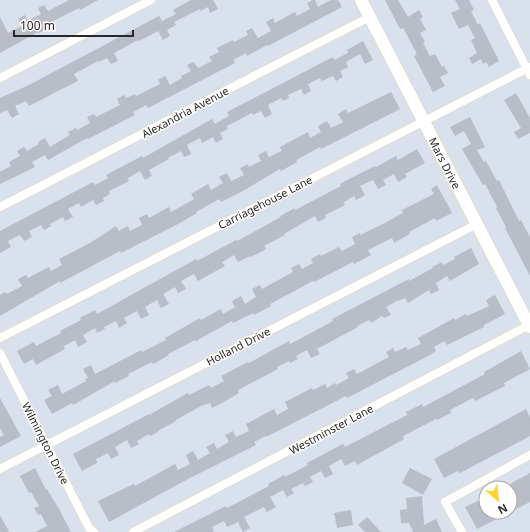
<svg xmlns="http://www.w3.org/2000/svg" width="530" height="532" viewBox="0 0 530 532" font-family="'Noto Sans',sans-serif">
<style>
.building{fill:#b8bdc7}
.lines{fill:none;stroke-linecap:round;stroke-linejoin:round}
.street-casing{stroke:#e3decd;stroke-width:10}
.secondary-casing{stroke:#e3decd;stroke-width:14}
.street{stroke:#fff;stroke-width:8}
.secondary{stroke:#fff;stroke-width:12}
.labels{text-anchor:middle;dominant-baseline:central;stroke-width:3;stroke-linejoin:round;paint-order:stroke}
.street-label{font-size:11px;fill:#282828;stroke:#fff}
</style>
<rect width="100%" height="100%" fill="#d8e1ec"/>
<!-- building -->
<g class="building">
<polygon points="69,0 98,0 80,10 79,8 53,21 55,24 39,33 38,32 0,53 0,17 8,33 22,26 18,19 25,15 28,21 41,14 38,8 44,5 48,11"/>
<polygon points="191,0 213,0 218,9 210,13 208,7 201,11 200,9 174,22 176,25 167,30 170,36 163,40 158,31 139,41 138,40 114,53 118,61 111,64 107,58 99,62 98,61 74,74 78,81 58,91 29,106 26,101 15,106 19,114 12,118 7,110 0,113 0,98 29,85 159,16 162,21 176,14 173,10"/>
<polygon points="313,0 315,0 318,7 331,0 338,0 342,7 268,46 267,45 247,56 246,53 233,60 235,63 148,108 146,105 133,112 135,115 88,139 87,138 48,160 45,155 32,162 35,167 0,184 0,172 11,166 9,162 20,156 17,151 24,147 27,151 39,144 38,142 45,138 50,147 70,135 68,132 76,128 77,130 90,123 87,117 94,114 96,117 120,105 117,99 124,95 126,98 135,94 136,96 160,84 158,80 165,76 170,85 182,78 181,76 191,71 187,65 194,62 198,68 212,61 209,57 219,52 217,48 233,40 234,42 248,35 246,31 252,28 258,38 271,31 266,22 273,18 275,23 295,12 297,16 310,9 307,3"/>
<polygon points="385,0 398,0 408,17 419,10 423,17 420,19 426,30 420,33 425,42 423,43 430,56 435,54 442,67 444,66 448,73 440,77 445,86 433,92 414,56 417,54 403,28 400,29"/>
<polygon points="455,0 469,0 474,10 471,11 478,25 480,23 499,61 489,67 486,62 483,64 481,59 472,64 469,58 477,53 471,40 475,38 468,25 459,29 451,13 460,9"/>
<polygon points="363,41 373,60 365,64 360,54 346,62 348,67 340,71 343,77 336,81 333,76 322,81 320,78 308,84 311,91 304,95 301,89 288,95 289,98 283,101 281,98 268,105 272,114 265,118 261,111 253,115 252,113 227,126 228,129 220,133 223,139 216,143 213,137 202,143 200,138 187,145 191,154 184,157 181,151 168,158 169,159 149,170 152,176 145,180 140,171 128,178 129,181 109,191 110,194 103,198 104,201 96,205 93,200 81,207 79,203 68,209 73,217 65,221 63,217 50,224 51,226 44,230 41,225 29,231 32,237 24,241 20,235 8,241 11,247 0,253 0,231 93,182 95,185 108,178 106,175 142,156 143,158 212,119 215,124 229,116 227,112 333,57 334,60 348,53 347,50"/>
<polygon points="391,92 400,109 321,149 320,147 296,160 297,162 281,171 280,169 241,192 221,202 219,199 196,212 197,213 178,224 121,253 120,251 60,283 60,281 0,316 0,295 5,292 7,294 22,286 18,279 26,275 28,278 49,267 51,271 62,265 59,259 90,243 116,226 119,231 128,226 130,231 142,225 139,218 147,214 149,218 169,207 171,212 194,199 191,194 208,184 211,190 223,183 219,177 227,173 231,181 244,175 240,168 248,164 249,167 261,161 258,155 266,151 269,157 282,151 280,147 308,132 310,138 321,132 318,126 327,121 331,128 343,122 338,114 346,109 348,113"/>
<polygon points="516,93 530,118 530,133 518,139 514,132 521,128 504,100"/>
<polygon points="470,117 485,147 477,150 484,162 486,161 497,181 499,180 519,221 521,220 530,237 530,276 505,228 506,227 496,208 497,207 485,184 483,185 462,149 471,144 464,131 455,136 450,127"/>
<polygon points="417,149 425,163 405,174 407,177 398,182 394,174 383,180 386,185 378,189 373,180 360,186 365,195 356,200 354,196 344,202 345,205 325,215 326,218 318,222 315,216 284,234 285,235 264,246 266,249 251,257 250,256 238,262 234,255 222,262 225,266 198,281 194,274 181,281 186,289 178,293 175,287 163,294 169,304 161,308 157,300 145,307 149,315 141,319 137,311 124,318 127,323 119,328 116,321 104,327 105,329 97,333 95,328 83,335 87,342 78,347 75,340 64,346 65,349 36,365 33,359 24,364 17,351 34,342 36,346 61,333 60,331 81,320 80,318 95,310 97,314 196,259 197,261 236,240 237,241 281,217 280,216 295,208 295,210 341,186 340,184 355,176 375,166 376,167 396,156 398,160"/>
<polygon points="437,185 452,213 436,221 435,218 409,232 410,234 394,243 392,238 368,250 371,255 354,264 353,262 314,282 313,281 270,304 271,306 254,315 253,313 233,323 232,321 196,341 195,340 168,354 169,355 153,364 152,362 128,374 129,376 115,383 115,381 73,405 72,403 52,414 44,400 52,396 48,390 58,385 62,394 86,381 85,379 88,378 83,369 91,365 95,374 141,350 142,352 166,340 165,338 200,318 201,320 221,309 223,314 235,307 232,301 241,296 245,304 256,297 252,289 260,285 262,289 293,272 291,268 299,264 302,269 313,263 311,259 320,254 321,256 339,247 342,251 355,244 352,237 360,233 360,235 381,225 403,213 402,210 434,194 431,189"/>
<polygon points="471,248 479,264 450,281 447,276 436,283 439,290 431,294 429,290 408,303 405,298 399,301 399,300 386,307 391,315 384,318 382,316 371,323 369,320 357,326 358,327 317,349 320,354 311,358 307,350 296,356 298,359 290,363 289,361 277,367 278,369 238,390 239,393 220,404 212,408 210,403 201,406 176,420 176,421 158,431 158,432 150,436 149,434 137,441 139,444 131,448 127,440 115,447 119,455 111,459 108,453 96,459 97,463 82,471 73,454 149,414 149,415 188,393 189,395 209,385 211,388 224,381 221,376 248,362 249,363 289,341 290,344 309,334 333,321 332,319 409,279 409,281 433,268 432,267 442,262 443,265 455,259 454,257"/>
<polygon points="495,295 505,314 484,325 484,327 447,345 445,341 434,347 436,351 428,356 347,398 346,396 266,437 266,436 254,442 256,445 188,479 109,522 98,501 134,484 135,486 175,464 178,470 190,464 186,455 193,451 198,460 210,453 206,447 214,443 217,449 229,442 225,435 233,431 236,437 249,431 246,424 274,409 277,415 288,409 285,402 312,388 313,390 325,384 327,388 335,383 336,385 349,378 346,373 354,369 357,374 389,357 386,352 393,348 395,352 406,347 408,350 421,344 418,338 438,327 454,318 455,320 466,314 467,316 489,306 486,300"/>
<polygon points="521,351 530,369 504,383 505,386 475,401 473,398 450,410 451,413 437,420 436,419 403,436 404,439 357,465 355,461 345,466 341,459 329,466 333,474 325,478 321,471 310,477 313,482 305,486 303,483 291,489 294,493 287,497 283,490 270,497 276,507 267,512 264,507 244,517 250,528 243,532 238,522 227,527 224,521 212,527 214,532 174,532 226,506 227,508 269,486 268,484 284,475 285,477 308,465 307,463 343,444 345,447 407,415 406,412 422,404 423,407 485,374 484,372"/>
<polygon points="0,398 21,436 0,447 0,437 4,435 0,428"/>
<polygon points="526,409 530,417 530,436 460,473 458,471 444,478 434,459"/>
<polygon points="35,468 46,490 47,489 59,509 71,532 35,532 47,526 41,514 38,515 34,508 39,506 31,492 29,493 20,476"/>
<polygon points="410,468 432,479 423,495 402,483"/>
<polygon points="530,473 530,502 477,529 465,507 486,497 486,512 510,512 510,484"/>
<polygon points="422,496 424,525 436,519 442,532 412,532 413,531 409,523 401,523 400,510 407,509 406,498"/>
<polygon points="351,510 353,525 337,528 334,513"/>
<polygon points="0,515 9,532 0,532"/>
<polygon points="367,517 381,532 365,532 358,525"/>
</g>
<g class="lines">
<defs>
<g id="street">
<polyline points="492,0 530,75"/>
<polyline points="0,78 151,0"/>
<path d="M0,207C124,144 246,79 370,17"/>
<polyline points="0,338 530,67"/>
<polyline points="0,353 89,528 94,532"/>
<polyline points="0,469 477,224"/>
<polyline points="133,532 529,325"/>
<polyline points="462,532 445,502 530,455"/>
</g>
<polyline id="secondary" points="361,0 530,327"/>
</defs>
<!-- street casing -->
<use href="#street" class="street-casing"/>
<!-- secondary casing -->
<use href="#secondary" class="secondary-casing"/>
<!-- street -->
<use href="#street" class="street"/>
<!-- secondary -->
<use href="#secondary" class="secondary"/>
</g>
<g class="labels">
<!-- street labels -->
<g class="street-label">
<text transform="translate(185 112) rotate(-28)">Alexandria Avenue</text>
<text transform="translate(445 163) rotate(63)">Mars Drive</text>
<text transform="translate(265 202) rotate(-27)">Carriagehouse Lane</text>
<text transform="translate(238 346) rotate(-27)">Holland Drive</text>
<text transform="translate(331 429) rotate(-28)">Westminster Lane</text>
<text transform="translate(46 443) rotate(63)">Wilmington Drive</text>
</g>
</g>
<!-- north arrow -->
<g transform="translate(498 500) rotate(152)"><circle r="19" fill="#ffffff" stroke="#a9a9a9"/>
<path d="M0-3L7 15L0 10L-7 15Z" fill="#ffd332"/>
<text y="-6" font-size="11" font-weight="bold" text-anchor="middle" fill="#282828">N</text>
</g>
<!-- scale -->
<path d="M14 30v6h119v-6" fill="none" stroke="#282828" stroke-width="2"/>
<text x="20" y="30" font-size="12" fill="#282828" stroke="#ffffff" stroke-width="3" paint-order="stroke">100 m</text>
</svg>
